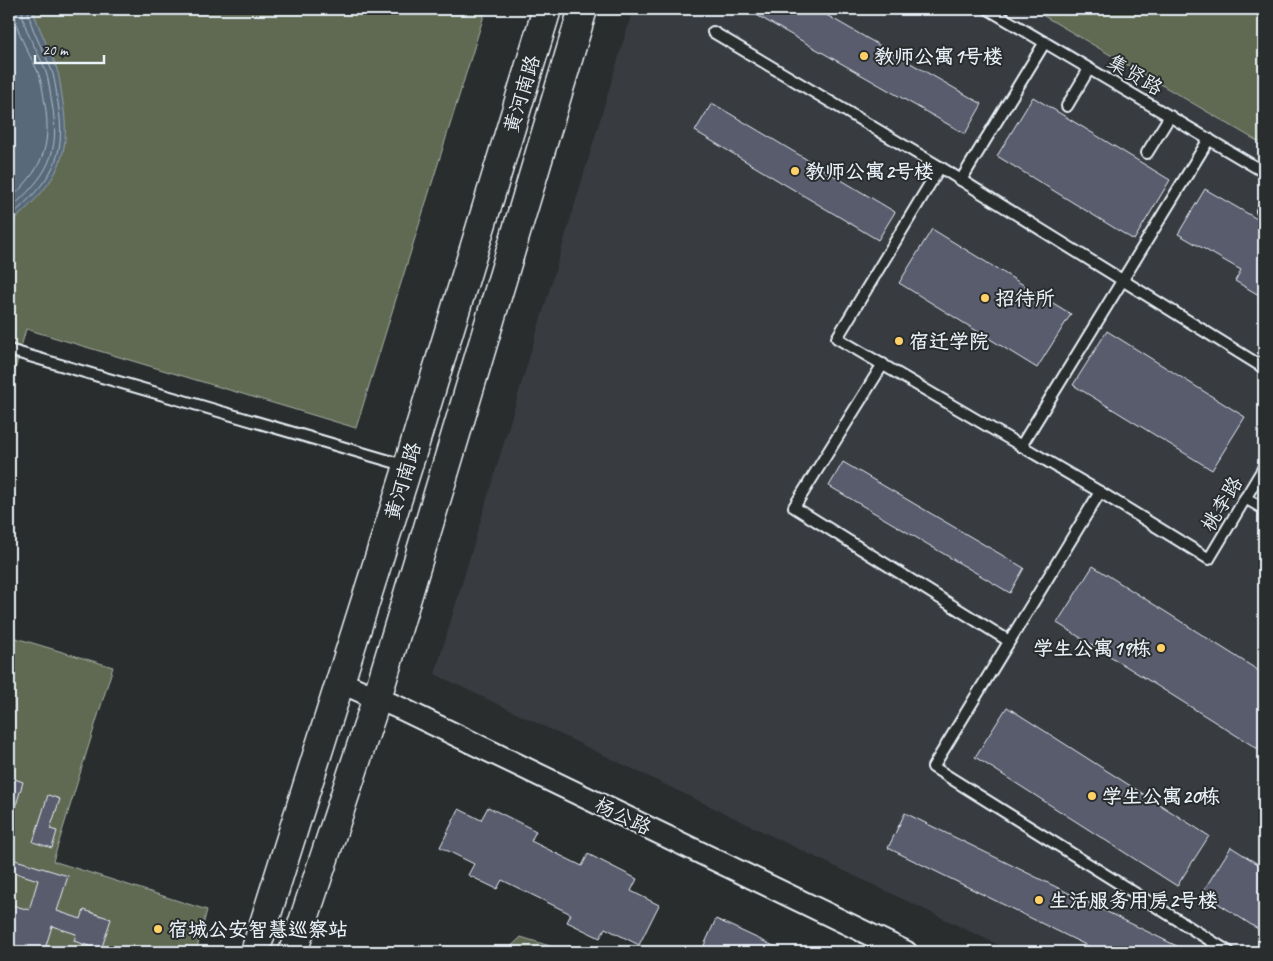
<svg xmlns="http://www.w3.org/2000/svg" width="1273" height="961" viewBox="0 0 1273 961" font-family="Caveat,'LXGW WenKai TC',sans-serif">
<style>
.built{fill:#383b41}
.green{fill:#606b52;stroke:#a4aea5}
.water{fill:#596a7a;stroke:#92a0ac}
.lines{fill:none;stroke-linecap:round;stroke-linejoin:round}
.shore{stroke:#afbbc6;stroke-width:1}
.building{fill:#595b6d;stroke:#e8f1f8}
.service-casing{stroke:#e8f1f8;stroke-width:14}
.minor-casing{stroke:#e8f1f8;stroke-width:25}
.primary-casing{stroke:#e8f1f8;stroke-width:31}
.service{stroke:#2a2d2e;stroke-width:10}
.minor{stroke:#2a2d2e;stroke-width:21}
.primary{stroke:#2a2d2e;stroke-width:28}
.poi-dot{fill:#ffd166;stroke:#2a2d2e;stroke-width:2}
.labels{text-anchor:middle;dominant-baseline:central;stroke-width:4;stroke-linejoin:round;paint-order:stroke}
.poi-label{font-size:20px;font-weight:bold;fill:#e8f1f8;stroke:#2a2d2e;text-anchor:start}
.street-label{font-size:20px;fill:#e8f1f8;stroke:#2a2d2e}
</style>
<rect width="100%" height="100%" fill="#2a2d2e"/>
<filter id="ink" filterUnits="userSpaceOnUse"><feTurbulence type="fractalNoise" baseFrequency=".02" numOctaves="2"/><feDisplacementMap in="SourceGraphic" scale="10" xChannelSelector="R" yChannelSelector="G"/><feConvolveMatrix kernelMatrix="1 2 1 2 8 2 1 2 1" color-interpolation-filters="sRGB"/></filter>
<g filter="url(#ink)">
<!-- built -->
<polygon class="built" points="633,9 1264,9 1264,952 1013,952 435,674"/>
<!-- green -->
<g class="green">
<polygon points="9,9 486,9 356,428 26,329 9,392"/>
<polygon points="1032,9 1264,9 1264,145"/>
<polygon points="9,636 113,667 53,861 207,910 196,952 9,952"/>
<polygon points="521,937 569,952 505,952"/>
</g>
<!-- water -->
<path class="water" d="M9,9H33C39,31 48,45 56,66C60,77 61,91 63,103C73,164 51,186 9,225Z"/>
<g class="lines">
<!-- shore -->
<g class="shore">
<path d="M9,200C41,170 52,149 45,104C43,93 42,81 37,70C28,51 15,31 14,9"/>
<path d="M9,210C47,175 61,156 52,103C50,92 49,80 45,69C37,49 23,31 22,9"/>
<path d="M9,218C49,181 68,161 58,103C56,91 55,77 50,66C42,47 30,29 28,9"/>
</g>
</g>
<!-- building -->
<g class="building">
<polygon points="746,9 816,9 982,104 965,134"/>
<polygon points="1033,97 1170,180 1134,240 997,156"/>
<polygon points="712,103 895,212 878,240 695,131"/>
<polygon points="1205,189 1264,223 1264,298 1235,281 1241,270 1178,234"/>
<polygon points="932,229 1071,314 1037,368 899,283"/>
<polygon points="1107,331 1245,417 1212,470 1073,385"/>
<polygon points="843,462 1024,568 1010,593 829,486"/>
<polygon points="1093,566 1264,674 1264,739 1258,749 1057,623"/>
<polygon points="1007,707 1209,836 1177,886 975,757"/>
<polygon points="9,777 23,782 11,822 9,822"/>
<polygon points="48,795 60,799 50,829 57,831 52,848 33,842"/>
<polygon points="488,807 536,831 531,841 582,866 588,854 637,879 631,891 659,905 639,945 605,928 600,938 567,922 571,914 502,880 497,889 468,875 474,864 440,847 459,809 481,820"/>
<polygon points="905,813 1189,952 1100,952 888,848"/>
<polygon points="1231,847 1264,868 1264,933 1202,893"/>
<polygon points="9,858 68,876 57,911 81,919 84,910 111,919 101,950 74,941 76,934 52,926 44,952 9,952 9,904 29,910 38,880 9,871"/>
<polygon points="716,919 778,948 784,952 701,952"/>
</g>
<g class="lines">
<defs>
<g id="service">
<polyline points="988,9 1264,172"/>
<polyline points="713,32 940,167"/>
<polyline points="1067,106 1089,69"/>
<polyline points="1147,153 1170,116"/>
<polyline points="961,180 1045,42"/>
<polyline points="1262,211 1264,208"/>
<polyline points="9,350 407,466"/>
<polyline points="883,364 794,507 1009,641"/>
<polyline points="1264,368 940,167 837,338 1100,492 1209,559 1264,467"/>
<polyline points="1021,446 1209,139"/>
<polyline points="1100,492 933,767 1229,952"/>
<polyline points="1245,498 1264,509"/>
</g>
<polyline id="minor" points="340,682 402,709 906,952"/>
<g id="primary">
<polyline points="255,952 408,466 547,9"/>
<polyline points="293,952 377,698 583,9"/>
</g>
</defs>
<!-- service casing -->
<use href="#service" class="service-casing"/>
<!-- minor casing -->
<use href="#minor" class="minor-casing"/>
<!-- primary casing -->
<use href="#primary" class="primary-casing"/>
<!-- service -->
<use href="#service" class="service"/>
<!-- minor -->
<use href="#minor" class="minor"/>
<!-- primary -->
<use href="#primary" class="primary"/>
</g>
</g>
<!-- markers -->
<g class="poi-dot">
<circle cx="864" cy="56" r="5"/>
<circle cx="795" cy="171" r="5"/>
<circle cx="985" cy="298" r="5"/>
<circle cx="899" cy="341" r="5"/>
<circle cx="1161" cy="648" r="5"/>
<circle cx="1092" cy="796" r="5"/>
<circle cx="1039" cy="900" r="5"/>
<circle cx="158" cy="929" r="5"/>
</g>
<g class="labels">
<!-- poi labels -->
<g class="poi-label">
<text x="874" y="56">教师公寓1号楼</text>
<text x="805" y="171">教师公寓2号楼</text>
<text x="995" y="298">招待所</text>
<text x="909" y="341">宿迁学院</text>
<text x="1151" y="648" text-anchor="end">学生公寓19栋</text>
<text x="1102" y="796">学生公寓20栋</text>
<text x="1049" y="900">生活服务用房2号楼</text>
<text x="168" y="929">宿城公安智慧巡察站</text>
</g>
<!-- street labels -->
<g class="street-label">
<text transform="translate(1135 75) rotate(30)">集贤路</text>
<text transform="translate(522 94) rotate(-73)">黄河南路</text>
<text transform="translate(403 481) rotate(-73)">黄河南路</text>
<text transform="translate(1222 504) rotate(-59)">桃李路</text>
<text transform="translate(623 816) rotate(26)">杨公路</text>
</g>
</g>
<!-- margin -->
<rect width="1273" height="961" fill="none" stroke="#2a2d2e" stroke-width="30"/>
<rect x="15" y="15" width="1243" height="931" fill="none" stroke="#e8f1f8" stroke-width="2" filter="url(#ink)"/>
<!-- scale -->
<path d="M35 55v8h69v-8" fill="none" stroke="#e8f1f8" stroke-width="2.5"/>
<text x="42" y="55" font-size="15" fill="#e8f1f8" stroke="#2a2d2e" stroke-width="4" paint-order="stroke">20 m</text>
</svg>
